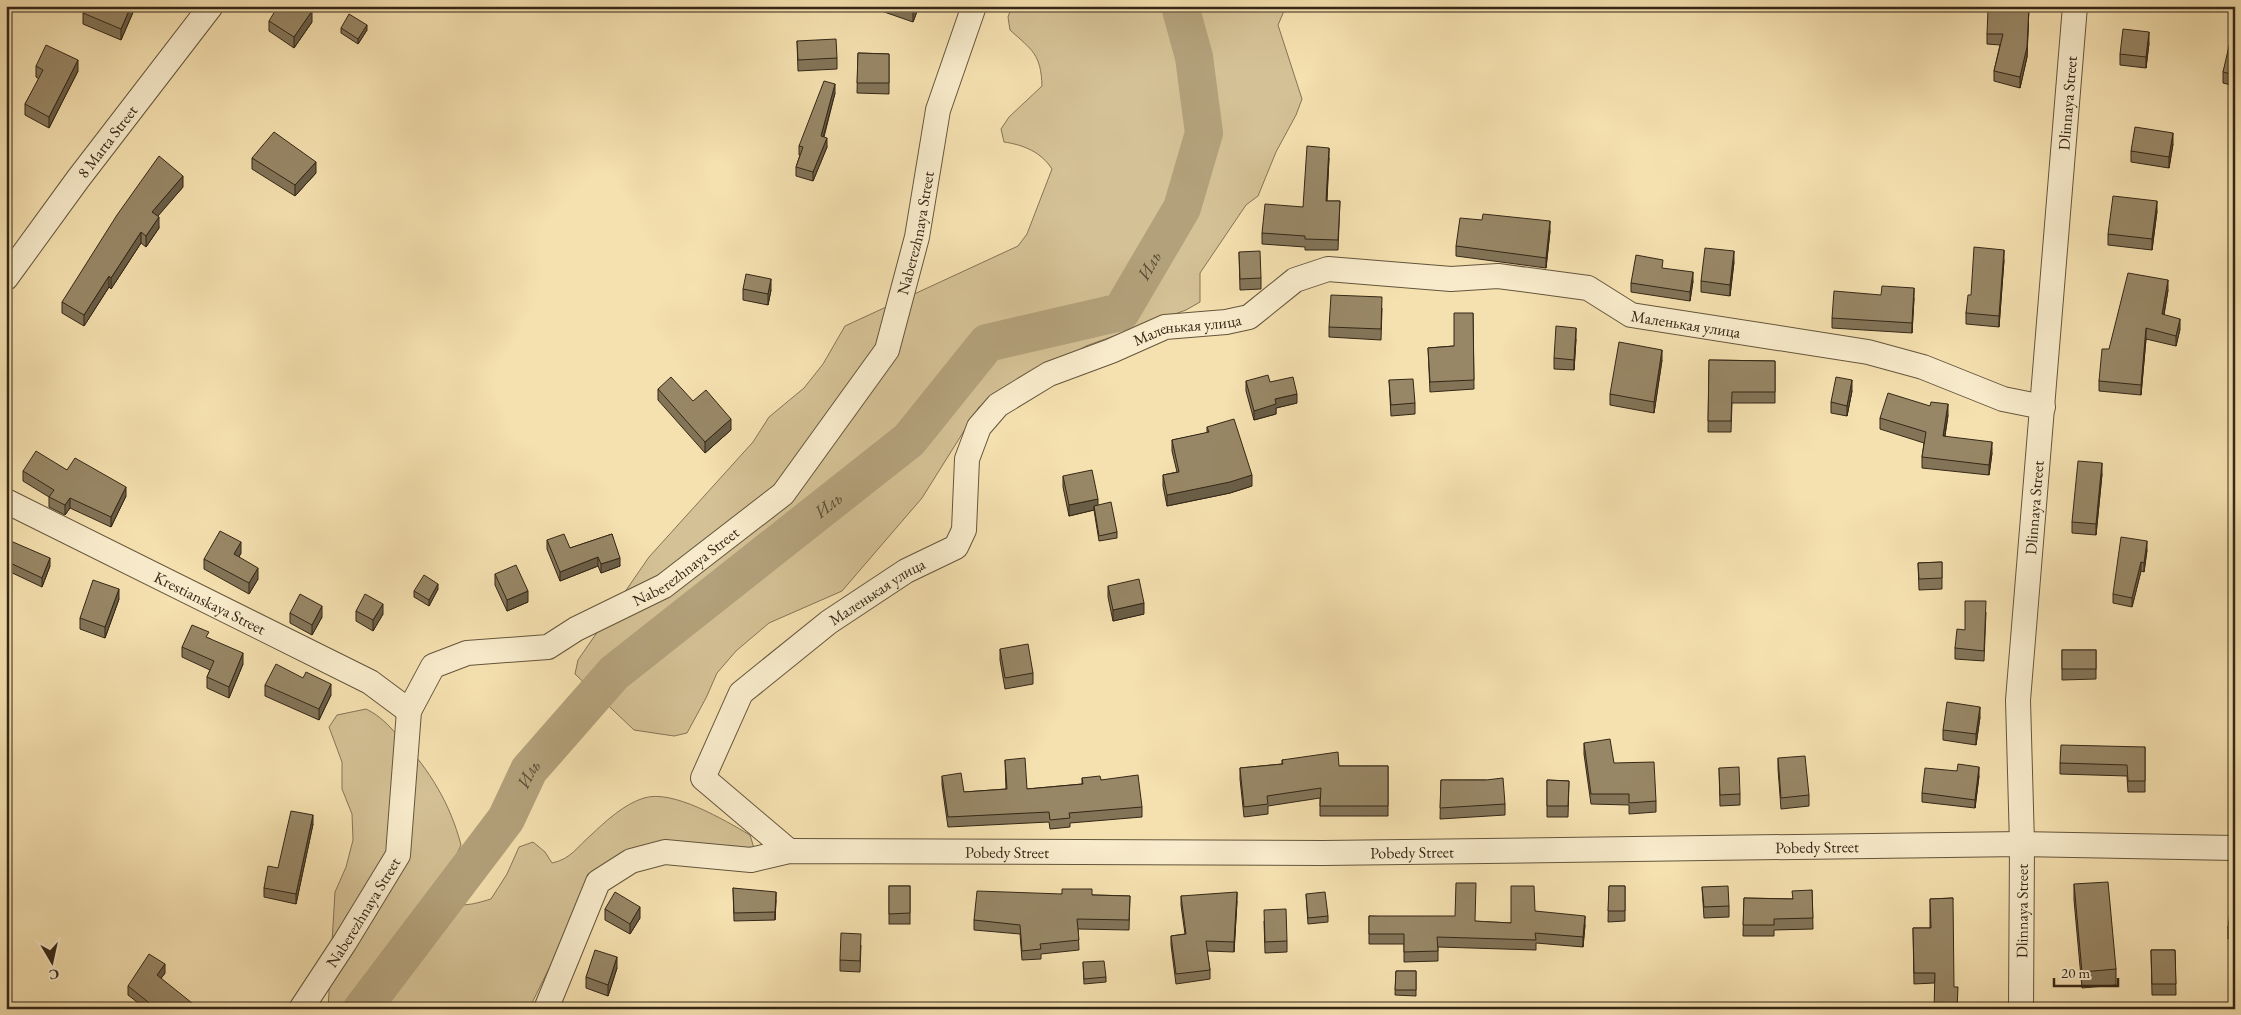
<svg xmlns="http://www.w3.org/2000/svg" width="2241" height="1015" viewBox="0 0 2241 1015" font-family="'EB Garamond',serif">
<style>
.green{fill:#d4c195;stroke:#847456}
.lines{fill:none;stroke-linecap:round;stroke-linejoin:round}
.river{stroke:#b3a17b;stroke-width:38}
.street-casing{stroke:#64553c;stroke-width:26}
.street{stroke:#f8ebcb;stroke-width:24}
.wall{fill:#837458;stroke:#342716}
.shaded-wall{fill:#6a5e47;stroke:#342716}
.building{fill:#988766;stroke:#342716}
.labels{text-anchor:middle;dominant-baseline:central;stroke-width:4;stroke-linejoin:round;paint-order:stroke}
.street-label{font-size:16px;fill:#342716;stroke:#f8ebcb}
.water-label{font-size:18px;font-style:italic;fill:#5a4c34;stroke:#f8ebcb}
</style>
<rect width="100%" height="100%" fill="#f5e0af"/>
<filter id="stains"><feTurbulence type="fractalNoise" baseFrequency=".004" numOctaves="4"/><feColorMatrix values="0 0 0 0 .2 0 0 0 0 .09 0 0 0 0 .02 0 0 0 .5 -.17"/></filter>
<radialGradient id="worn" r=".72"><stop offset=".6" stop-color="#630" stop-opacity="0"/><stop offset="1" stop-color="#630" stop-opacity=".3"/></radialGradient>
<!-- green -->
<g class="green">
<path d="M1012,6H1288L1284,11L1278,25L1302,99L1296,115L1276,152L1258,196L1246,205L1200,273V302L1186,310L1086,346L979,407L922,498L842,591L769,623L736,651L717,673L706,698L687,733L674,736L634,730L575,674L578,660L649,557L753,442L769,417L804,388L823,364L845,326L1018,246L1027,234L1052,169C1041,152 1024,145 1004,142L1001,129L1009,117L1042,86C1041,54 1032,50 1010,30L1008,17Z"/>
<path d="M366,709C381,716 390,727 401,739C430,771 450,803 461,845L448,873L438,884L437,898C457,909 471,905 491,899L507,874L519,847L533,842L545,852L552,863C571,859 577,847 591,835C606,821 624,804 644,798C673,789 724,820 750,835L754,848L741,849L661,845L577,912L529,1009H328L335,892L346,867L353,840L352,814L342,789V762L329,727L337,715Z"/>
</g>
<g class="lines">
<!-- river -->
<path class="river" id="s1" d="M362,1009L506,819L529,770L614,673L909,440L987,343L1121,312L1182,208L1204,133L1194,57L1180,6"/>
<defs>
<g id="street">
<path id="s2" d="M6,278L78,179L211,6"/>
<path id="s3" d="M6,501L370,682L409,711"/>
<path id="s4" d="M789,851L703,778L741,693L829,622L906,571L956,547L964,530L967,459L979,427L998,405L1049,374L1111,351L1165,327L1226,322L1249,317L1295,280L1328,269L1451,279L1498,276L1588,288L1631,315L1868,352L1923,367L2003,399L2043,407"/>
<path id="s5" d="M301,1009L345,942L398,855L409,711L433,666L467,653L548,647L576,629L664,586L783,494L887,350L917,237L938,110L974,6"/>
<path id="s6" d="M546,1009L598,882L631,861L665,852L751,860L789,851L1323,853L2022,844L2235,848"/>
<path id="s7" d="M2021,1009L2022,844L2018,700L2075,6"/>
</g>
</defs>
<!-- street casing -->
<use href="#street" class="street-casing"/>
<!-- street -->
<use href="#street" class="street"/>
</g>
<!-- wall -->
<g class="wall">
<polygon points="134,6 134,10 121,40 83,24 83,13"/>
<polygon points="867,6 919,6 913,22"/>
<polygon points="2003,6 2029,6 2027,57 2020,88 1994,81 1994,71 2000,45 1987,44 1987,34 2003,10"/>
<polygon points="269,21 312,22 294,48 269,31"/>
<polygon points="341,28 367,30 358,44 341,33"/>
<polygon points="2235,34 2235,86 2223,83 2223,72"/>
<polygon points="797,41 837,58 837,69 798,71"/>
<polygon points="2149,43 2146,68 2120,65 2120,54"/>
<polygon points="858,53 889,54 889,94 857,93"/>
<polygon points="36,66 78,71 49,128 25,115 25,104 39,79 36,77"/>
<polygon points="835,93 824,137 827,147 813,181 796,176 796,167 800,155 799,155 799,146"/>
<polygon points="2173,144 2169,168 2131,162 2131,151"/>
<polygon points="252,158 316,173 295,196 252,169"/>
<polygon points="1329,158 1327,201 1340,201 1338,250 1305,250 1305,247 1262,244 1262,233 1303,207"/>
<polygon points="183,187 157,216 159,228 146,247 141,243 111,289 109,287 84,326 62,313 62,302"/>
<polygon points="2157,211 2152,250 2108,245 2108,234"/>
<polygon points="1482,220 1550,231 1546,268 1456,256 1456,246"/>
<polygon points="1239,252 1261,278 1261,289 1240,290"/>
<polygon points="2004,260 1999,327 1966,324 1966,313 1971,295"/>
<polygon points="1734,262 1730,296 1701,292 1701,281"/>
<polygon points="1693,281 1690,301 1631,292 1631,283"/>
<polygon points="743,289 771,290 768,305 743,300"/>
<polygon points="2168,290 2164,315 2180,329 2176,346 2146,339 2141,395 2099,391 2099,381 2109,349"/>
<polygon points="1914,298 1912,333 1832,328 1832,318"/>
<polygon points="1382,308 1381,340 1329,337 1329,327"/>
<polygon points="1473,313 1474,389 1430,392 1428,348 1454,346"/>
<polygon points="1576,339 1574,370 1554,369 1554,358"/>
<polygon points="1662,360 1654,413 1610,405 1610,394"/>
<polygon points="1709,360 1775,361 1775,403 1732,403 1731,432 1708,432"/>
<polygon points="1389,380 1415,403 1415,414 1391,416"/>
<polygon points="1246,381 1270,382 1297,403 1276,408 1276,414 1254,420 1246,391"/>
<polygon points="658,389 693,401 731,430 705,453 658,400"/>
<polygon points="1852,391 1847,416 1831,413 1831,402"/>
<polygon points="1948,415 1945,436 1992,453 1989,475 1922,468 1922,457 1924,443 1880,429 1880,418"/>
<polygon points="1207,427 1252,486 1230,493 1167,506 1163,486 1163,475 1177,472 1172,451 1172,440 1207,433"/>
<polygon points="67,470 126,496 111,527 70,508 65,515 49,507 49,497 23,481 23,471"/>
<polygon points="2102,474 2096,535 2072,533 2072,522"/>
<polygon points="1063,476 1098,505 1117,532 1117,538 1099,541 1094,510 1069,516 1063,487"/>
<polygon points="612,534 620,566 601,573 598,566 560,581 547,549 547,540 570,548"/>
<polygon points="6,539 50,566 42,587 6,570"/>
<polygon points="2147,550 2144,572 2141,571 2132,607 2113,603 2113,594"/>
<polygon points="241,553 239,557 258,579 249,594 204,569 204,559"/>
<polygon points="1942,562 1942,589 1919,590 1918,563"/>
<polygon points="495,574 528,602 507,611 495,585"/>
<polygon points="1108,586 1144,614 1113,621 1108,597"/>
<polygon points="438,589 429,606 414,597 414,591"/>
<polygon points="119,599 105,638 80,629 80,618"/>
<polygon points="356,611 383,614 373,631 356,621"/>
<polygon points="1986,612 1984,661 1955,659 1955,648 1965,630"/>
<polygon points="290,613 322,617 312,635 290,623"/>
<polygon points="209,638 243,664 229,698 207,688 207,677 210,670 182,657 182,647"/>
<polygon points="1000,649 1033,673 1033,684 1005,689 1000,660"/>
<polygon points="2062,650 2096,650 2096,679 2062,680"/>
<polygon points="265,685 331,695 319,720 265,696"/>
<polygon points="1980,717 1976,745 1943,740 1943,730"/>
<polygon points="1584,743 1614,763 1656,801 1656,812 1629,814 1629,805 1591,804 1584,754"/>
<polygon points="2145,747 2145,792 2128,792 2127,776 2060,774 2060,763"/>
<polygon points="1778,758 1809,795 1809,806 1781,809 1778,769"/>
<polygon points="1005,760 1027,789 1082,784 1082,778 1101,780 1142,807 1142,817 1070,823 1070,827 1050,829 1049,822 948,827 942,785 942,776 964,792 1006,789"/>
<polygon points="1282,760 1339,766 1388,766 1388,816 1320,816 1320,798 1268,806 1268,814 1244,817 1240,779 1240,768 1282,764"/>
<polygon points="1719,768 1740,794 1740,805 1720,806"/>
<polygon points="1957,771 1979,776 1975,808 1922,802 1922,793"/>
<polygon points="1441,780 1486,780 1505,804 1505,815 1440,819"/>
<polygon points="1547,780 1569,781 1568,817 1547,817"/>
<polygon points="313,824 296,904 264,897 264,888 278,868"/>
<polygon points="2074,884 2116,969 2116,985 2082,988 2074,900"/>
<rect x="889" y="886" width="21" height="38"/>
<polygon points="1609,886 1625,886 1625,921 1608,922"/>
<polygon points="1702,887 1729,906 1729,917 1704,918"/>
<polygon points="733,888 776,900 775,920 734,921"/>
<polygon points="1812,890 1813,929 1774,930 1774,936 1743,936 1744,898 1792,899"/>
<polygon points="1062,894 1130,896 1129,930 1078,929 1079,950 1041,954 1041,959 1022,960 1020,934 974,930 974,920"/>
<polygon points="1306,894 1328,916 1328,922 1308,924"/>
<polygon points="2235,894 2235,939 2228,939 2228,928"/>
<polygon points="1181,896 1237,901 1234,952 1207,951 1210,970 1210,979 1176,984 1171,945 1171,936 1185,934 1181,905"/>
<polygon points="1953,898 1934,983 1914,984 1913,928 1930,928 1930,899"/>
<polygon points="605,909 640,918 630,934 605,920"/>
<polygon points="1535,911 1585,925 1583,947 1536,943 1536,950 1438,947 1438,961 1404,962 1404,944 1369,944 1369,916 1511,923"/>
<polygon points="1264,921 1287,941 1287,952 1265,953"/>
<polygon points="861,945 860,972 840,971 840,960"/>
<polygon points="2151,950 2175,950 2176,995 2152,995"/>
<polygon points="1083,962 1106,977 1106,982 1084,984"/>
<polygon points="617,968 608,996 586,988 586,977"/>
<polygon points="1396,971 1416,971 1416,996 1395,995"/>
<polygon points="165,973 161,978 192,1009 146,1009 128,995 128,986"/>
</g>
<!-- shaded-wall -->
<g class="shaded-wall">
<polygon points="131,6 134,6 134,10 121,40 121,29"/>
<polygon points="915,6 919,6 913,22 913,11"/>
<polygon points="2029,6 2027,57 2020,88 2020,77"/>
<polygon points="312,11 312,22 294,48 294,37"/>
<polygon points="367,25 367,30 358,44 358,39"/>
<polygon points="2149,32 2149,43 2146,68 2146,57"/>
<polygon points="78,60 78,71 49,128 49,117"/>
<polygon points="835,84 835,93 821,145 821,136"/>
<polygon points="2173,133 2173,144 2169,168 2169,157"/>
<polygon points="827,138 827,147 813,181 813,172"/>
<polygon points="1329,148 1329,158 1326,212 1326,201"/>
<polygon points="316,162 316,173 295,196 295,185"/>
<polygon points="183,176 183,187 152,223 152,212"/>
<polygon points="2157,201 2157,211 2152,250 2152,239"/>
<polygon points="159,217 159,228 146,247 146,236"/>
<polygon points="1550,221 1550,231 1546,268 1546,258"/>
<polygon points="141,232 141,243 111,289 111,278"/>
<polygon points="2004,250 2004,260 1999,327 1999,316"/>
<polygon points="1734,251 1734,262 1730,296 1730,285"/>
<polygon points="1693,272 1693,281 1690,301 1690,292"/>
<polygon points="109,276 109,287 84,326 84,315"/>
<polygon points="771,279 771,290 768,305 768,294"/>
<polygon points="2168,280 2168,290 2162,325 2162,314"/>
<polygon points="1914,288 1914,298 1912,333 1912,323"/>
<polygon points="2180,319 2180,329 2176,346 2176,336"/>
<polygon points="1576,328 1576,339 1574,370 1574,360"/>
<polygon points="2146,328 2146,339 2141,395 2141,385"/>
<polygon points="1662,350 1662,360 1654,413 1654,402"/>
<polygon points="1852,380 1852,391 1847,416 1847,406"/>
<polygon points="1297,394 1297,403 1276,408 1276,414 1254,420 1254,411 1275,399"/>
<polygon points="1948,404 1948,415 1943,447 1943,436"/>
<polygon points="731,419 731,430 705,453 705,442"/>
<polygon points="1992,442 1992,453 1989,475 1989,465"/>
<polygon points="2102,463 2102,474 2096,535 2096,524"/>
<polygon points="1252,475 1252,486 1230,493 1167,506 1167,495"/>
<polygon points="126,487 126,496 111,527 111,517"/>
<polygon points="70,498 70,508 65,515 65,505"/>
<polygon points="1098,499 1098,510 1094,506 1094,510 1069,516 1069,505"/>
<polygon points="2147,541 2147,550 2144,572 2144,563"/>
<polygon points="241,542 241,553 234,565 234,554"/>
<polygon points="598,557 598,566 560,581 560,572"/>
<polygon points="50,558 50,566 42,587 42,578"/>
<polygon points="620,558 620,566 601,573 601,564"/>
<polygon points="2141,562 2141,571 2132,607 2132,598"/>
<polygon points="258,568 258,579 249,594 249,583"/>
<polygon points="438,584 438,589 429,606 429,600"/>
<polygon points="119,589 119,599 105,638 105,627"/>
<polygon points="528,591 528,602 507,611 507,600"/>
<polygon points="1144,603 1144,614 1113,621 1113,610"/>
<polygon points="383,604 383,614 373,631 373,620"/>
<polygon points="322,606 322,617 312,635 312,625"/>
<polygon points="243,653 243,664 229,698 229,687"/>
<polygon points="331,684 331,695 319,720 319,709"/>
<polygon points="1980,707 1980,717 1976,745 1976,734"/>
<polygon points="1979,767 1979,776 1975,808 1975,800"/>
<polygon points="313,815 313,824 296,904 296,894"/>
<polygon points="776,892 776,900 775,920 775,912"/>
<polygon points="1237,892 1237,901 1234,952 1234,942"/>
<polygon points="640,907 640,918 630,934 630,924"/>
<polygon points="1585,916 1585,925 1583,947 1583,937"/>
<polygon points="617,957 617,968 608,996 608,985"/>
<polygon points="165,964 165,973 157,984 157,975"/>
<polygon points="192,1003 192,1009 187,1009"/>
</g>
<!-- building -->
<g class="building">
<polygon points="86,6 131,6 121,29 83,13"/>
<polygon points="278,6 304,6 312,11 294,37 269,21"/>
<polygon points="899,6 915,6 913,11"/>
<polygon points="2003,6 2029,6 2027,47 2020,77 1994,71 2003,34 1987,34 1988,9 2003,10"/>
<polygon points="349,14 367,25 358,39 341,28"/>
<polygon points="2123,29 2149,32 2146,57 2120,54"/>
<polygon points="2232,33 2235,34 2235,75 2223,72"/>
<polygon points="836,39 837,58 798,60 797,41"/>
<polygon points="46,45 78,60 49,117 25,104 43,70 36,66"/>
<polygon points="858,53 889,54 889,83 857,83"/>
<polygon points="824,81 835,84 821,136 827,138 813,172 796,167 803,147 799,146"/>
<polygon points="2135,127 2173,133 2169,157 2131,151"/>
<polygon points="274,132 316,162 295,185 252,158"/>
<polygon points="1307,146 1329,148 1326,201 1340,201 1338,240 1305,239 1305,236 1262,233 1265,204 1303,207"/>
<polygon points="159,156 183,176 152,212 159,217 146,236 141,232 111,278 109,276 84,315 62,302 117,215"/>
<polygon points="2113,196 2157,201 2152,239 2108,234"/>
<polygon points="1483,214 1550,221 1546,258 1456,246 1460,218 1482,220"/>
<polygon points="1974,247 2004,250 1999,316 1966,313 1968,295 1971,295"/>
<polygon points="1705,248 1734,251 1730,285 1701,281"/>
<polygon points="1260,251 1261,278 1240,279 1239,252"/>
<polygon points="1636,255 1663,260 1662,268 1693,272 1690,292 1631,283"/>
<polygon points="2128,273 2168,280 2162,314 2180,319 2176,336 2146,328 2141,385 2099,381 2102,349 2109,349"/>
<polygon points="746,274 771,279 768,294 743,289"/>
<polygon points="1882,286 1914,288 1912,323 1832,318 1834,291 1881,295"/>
<polygon points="1331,295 1382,297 1381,329 1329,327"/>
<polygon points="1454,313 1473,313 1474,380 1430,382 1428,348 1454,346"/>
<polygon points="1556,326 1576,328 1574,360 1554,358"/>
<polygon points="1619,342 1662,350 1654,402 1610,394"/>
<polygon points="1709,360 1775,361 1775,392 1732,392 1731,421 1708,421"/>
<polygon points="1268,375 1270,382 1293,377 1297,394 1275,399 1276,404 1254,411 1246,381"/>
<polygon points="671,377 693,401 706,390 731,419 705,442 658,389"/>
<polygon points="1836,377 1852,380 1847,406 1831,402"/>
<polygon points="1413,379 1415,403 1391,405 1389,380"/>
<polygon points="1888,393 1930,406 1931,402 1948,404 1943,436 1992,442 1989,465 1922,457 1926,432 1880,418"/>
<polygon points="1234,419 1252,475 1230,482 1167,495 1163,475 1179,472 1172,440 1209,432 1207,427"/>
<polygon points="36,451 67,470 75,458 126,487 111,517 70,498 65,505 49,497 54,490 23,471"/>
<polygon points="2078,461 2102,463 2096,524 2072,522"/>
<polygon points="1092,470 1098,499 1069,505 1063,476"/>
<polygon points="1111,502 1117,532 1099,536 1094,506"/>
<polygon points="220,531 241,542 234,554 258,568 249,583 204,559"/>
<polygon points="564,534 570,548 612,534 620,558 601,564 598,557 560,572 547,540"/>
<polygon points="2121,537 2147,541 2144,563 2141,562 2132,598 2113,594"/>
<polygon points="6,539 50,558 42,578 6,561"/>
<polygon points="1942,562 1942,578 1919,579 1918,563"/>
<polygon points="516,565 528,591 507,600 495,574"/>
<polygon points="424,575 438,584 429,600 414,591"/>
<polygon points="1139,579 1144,603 1113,610 1108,586"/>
<polygon points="93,580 119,589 105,627 80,618"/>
<polygon points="300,594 322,606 312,625 290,613"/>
<polygon points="365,594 383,604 373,620 356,611"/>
<polygon points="1965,601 1986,601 1984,651 1955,648 1957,629 1965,630"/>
<polygon points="192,625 209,632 206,637 243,653 229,687 207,677 214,661 182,647"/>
<polygon points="1028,644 1033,673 1005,678 1000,649"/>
<rect x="2062" y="650" width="34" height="19"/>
<polygon points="276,664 303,678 306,672 331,684 319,709 265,685"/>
<polygon points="1947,702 1980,707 1976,734 1943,730"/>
<polygon points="1610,739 1614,763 1654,762 1656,801 1629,803 1629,794 1591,794 1584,743"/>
<polygon points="2061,745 2145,747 2145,781 2128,781 2127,765 2060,763"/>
<polygon points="1338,752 1339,766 1388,766 1388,806 1320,806 1321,788 1267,796 1268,804 1244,807 1240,768 1283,764 1282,760"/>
<polygon points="1805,756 1809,795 1781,798 1778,758"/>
<polygon points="1025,758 1027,789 1083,784 1082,778 1100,776 1101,780 1138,775 1142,807 1069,813 1070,818 1050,820 1049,812 948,817 942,776 961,773 964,792 1007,789 1005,760"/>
<polygon points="1958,764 1979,767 1975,800 1922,793 1925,768 1957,771"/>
<polygon points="1739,767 1740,794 1720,795 1719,768"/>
<polygon points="1503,778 1505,804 1440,808 1441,780 1486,780"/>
<polygon points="1547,780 1569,781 1568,806 1547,806"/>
<polygon points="291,811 313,815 296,894 264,888 268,866 278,868"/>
<polygon points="2108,882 2116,969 2082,972 2074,884"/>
<polygon points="1456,883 1476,883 1475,921 1511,923 1511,886 1534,886 1535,911 1585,916 1583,937 1535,933 1536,940 1437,937 1438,951 1404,952 1404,934 1369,934 1369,916 1455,916"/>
<polygon points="889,886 910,886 910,913 889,914"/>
<polygon points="1609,886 1625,886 1625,911 1608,911"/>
<polygon points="1728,886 1729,906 1704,907 1702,887"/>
<polygon points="733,888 776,892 775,912 734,913"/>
<polygon points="1062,889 1092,889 1092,895 1130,896 1129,920 1077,919 1079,940 1040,944 1041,949 1022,951 1020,925 974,920 977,891 1062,894"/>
<polygon points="1812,890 1813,918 1774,919 1774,925 1743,925 1744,898 1793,899 1792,891"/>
<polygon points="615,892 640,907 630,924 605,909"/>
<polygon points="1237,892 1234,942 1206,941 1210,970 1176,974 1171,936 1186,934 1181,896"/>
<polygon points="1325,892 1328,916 1308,918 1306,894"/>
<polygon points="2232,894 2235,894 2235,929 2228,928"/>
<polygon points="1953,898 1954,987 1958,987 1957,1009 1934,1009 1935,973 1914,973 1913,928 1931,928 1930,899"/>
<polygon points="1286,909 1287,941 1265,942 1264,910"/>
<polygon points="841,933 861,934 860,961 840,960"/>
<polygon points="595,950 617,957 608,985 586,977"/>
<polygon points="2151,950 2175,950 2176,984 2152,984"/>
<polygon points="149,954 165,964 157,975 192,1003 187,1009 157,1009 128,986"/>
<polygon points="1104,961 1106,977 1084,979 1083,962"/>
<polygon points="1396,971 1416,971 1416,990 1395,990"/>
</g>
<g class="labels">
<!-- street labels -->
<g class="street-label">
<text stroke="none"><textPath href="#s7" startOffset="908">Dlinnaya Street</textPath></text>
<text stroke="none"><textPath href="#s2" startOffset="170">8 Marta Street</textPath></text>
<text stroke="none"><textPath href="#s5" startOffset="1075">Naberezhnaya Street</textPath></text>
<text stroke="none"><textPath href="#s4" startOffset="1351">Маленькая улица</textPath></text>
<text stroke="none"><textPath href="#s4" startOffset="826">Маленькая улица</textPath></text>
<text stroke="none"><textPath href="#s7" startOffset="502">Dlinnaya Street</textPath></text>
<text stroke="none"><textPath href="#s5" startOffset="655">Naberezhnaya Street</textPath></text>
<text stroke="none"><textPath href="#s4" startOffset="376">Маленькая улица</textPath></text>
<text stroke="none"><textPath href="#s3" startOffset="228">Krestianskaya Street</textPath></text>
<text stroke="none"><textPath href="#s6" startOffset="1365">Pobedy Street</textPath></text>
<text stroke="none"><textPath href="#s6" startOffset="555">Pobedy Street</textPath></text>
<text stroke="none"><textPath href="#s6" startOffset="960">Pobedy Street</textPath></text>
<text stroke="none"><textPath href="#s7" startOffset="98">Dlinnaya Street</textPath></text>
<text stroke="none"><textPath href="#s5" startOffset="115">Naberezhnaya Street</textPath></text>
</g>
<!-- water labels -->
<g class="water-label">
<text stroke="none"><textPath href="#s1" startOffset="1114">Иль</textPath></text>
<text stroke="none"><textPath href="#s1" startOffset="694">Иль</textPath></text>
<text stroke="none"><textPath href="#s1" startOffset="289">Иль</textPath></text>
</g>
</g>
<!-- margin -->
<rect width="2241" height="1015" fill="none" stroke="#f5e0af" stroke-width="25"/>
<rect x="8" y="8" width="2226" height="1000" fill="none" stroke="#342716" stroke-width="2.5"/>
<rect x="12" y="12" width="2216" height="990" fill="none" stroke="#342716"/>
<!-- north arrow -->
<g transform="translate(52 962) rotate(171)" stroke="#f8ebcb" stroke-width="4" paint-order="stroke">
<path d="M0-4L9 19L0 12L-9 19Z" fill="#342716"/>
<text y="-8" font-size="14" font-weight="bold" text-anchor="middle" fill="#342716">С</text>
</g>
<!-- scale -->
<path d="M2054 978v8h64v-8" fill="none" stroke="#342716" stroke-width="2.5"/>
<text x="2061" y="978" font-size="15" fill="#342716" stroke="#f8ebcb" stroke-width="4" paint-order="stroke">20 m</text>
<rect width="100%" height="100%" filter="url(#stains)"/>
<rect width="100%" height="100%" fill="url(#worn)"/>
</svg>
